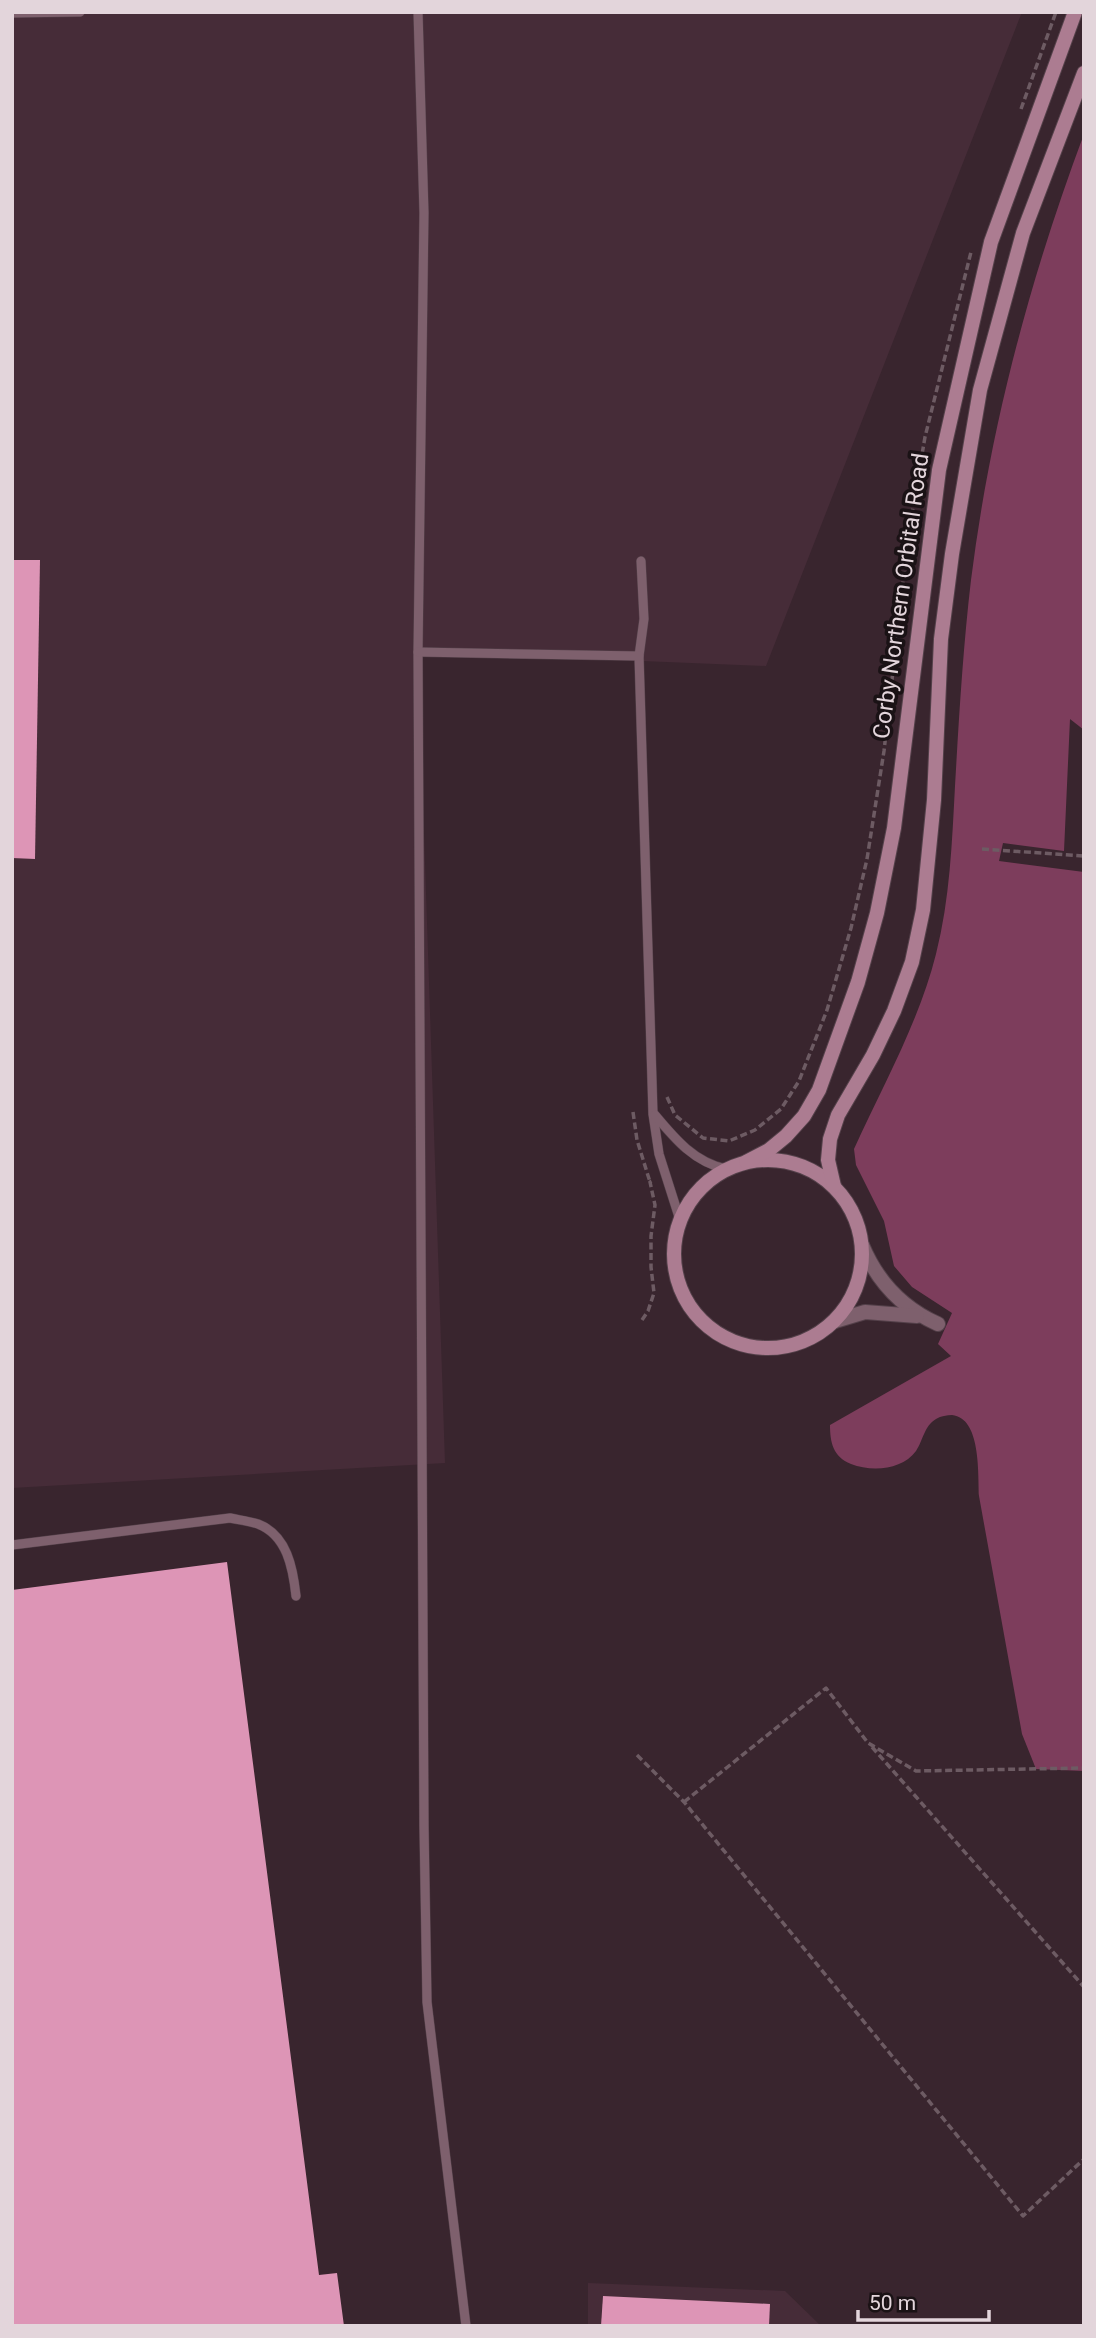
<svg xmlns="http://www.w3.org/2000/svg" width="1096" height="2338" viewBox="0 0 1096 2338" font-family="Roboto,sans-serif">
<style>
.built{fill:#462c38}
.forest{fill:#7d3d5c}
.building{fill:#dd95b6}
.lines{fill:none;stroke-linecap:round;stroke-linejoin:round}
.lane-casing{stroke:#54414a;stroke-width:10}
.street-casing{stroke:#54414a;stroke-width:16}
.secondary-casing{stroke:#54414a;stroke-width:16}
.path{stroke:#6d5b63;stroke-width:3.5;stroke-dasharray:7 3.5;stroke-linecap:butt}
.lane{stroke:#7e606d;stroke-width:9}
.street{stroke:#7e606d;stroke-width:14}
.secondary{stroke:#ac7c91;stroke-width:14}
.labels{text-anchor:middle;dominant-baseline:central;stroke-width:7;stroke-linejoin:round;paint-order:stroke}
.street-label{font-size:23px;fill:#e3d5db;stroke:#1a1215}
</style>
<rect width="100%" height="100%" fill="#39252e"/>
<!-- built -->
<g class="built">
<polygon points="12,12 1022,12 766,666 418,652 445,1463 12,1488"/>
<polygon points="588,2283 785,2291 821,2326 588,2326"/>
</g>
<!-- forest -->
<path class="forest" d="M1084,134V730L1070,719L1064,851L1003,843L999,861L1084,872V1771L1036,1769L1022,1734L979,1496C978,1473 981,1418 952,1415C947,1415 941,1416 936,1419C924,1426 923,1441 916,1451C902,1470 872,1472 851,1464C833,1457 830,1442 830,1425L951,1356L938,1344L952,1313L912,1287L894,1266L884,1221L856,1165L854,1149C883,1085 919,1022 936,954C950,899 952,842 955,786C959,717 963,648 971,580C990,428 1030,278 1084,134Z"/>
<!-- building -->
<g class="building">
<polygon points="12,560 40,560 35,859 12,858"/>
<polygon points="227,1562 319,2275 337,2273 344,2326 12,2326 12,1590"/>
<polygon points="603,2296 770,2304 769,2326 601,2326"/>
</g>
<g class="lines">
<defs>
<g id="lane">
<polyline points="418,12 424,213 418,652 424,1826 427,2002 466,2326"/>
<polyline points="12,13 80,12"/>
<polyline points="641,561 644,619 639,656 653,1114 659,1154 680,1220"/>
<polyline points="418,652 639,656"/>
<path d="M655,1115C675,1139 694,1162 726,1169"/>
<path d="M12,1545L230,1518C239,1520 249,1521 258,1524C287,1535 293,1568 296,1596"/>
</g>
<g id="street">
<path d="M862,1245C877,1281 902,1308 938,1324"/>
<polyline points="835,1321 865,1312 917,1316"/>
</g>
<g id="secondary">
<circle cx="768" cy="1254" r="94"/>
<polyline points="746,1162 769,1150 786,1136 804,1116 819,1090 858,982 877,913 894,828 939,470 991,242 1075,12"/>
<polyline points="834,1186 828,1160 830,1139 838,1115 873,1055 894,1011 912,962 923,910 934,800 941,639 952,554 980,390 1023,233 1084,73"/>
</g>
</defs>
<!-- lane casing -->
<use href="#lane" class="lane-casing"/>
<!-- street casing -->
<use href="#street" class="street-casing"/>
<!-- secondary casing -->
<use href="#secondary" class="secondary-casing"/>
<!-- path -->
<g class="path">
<polyline points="1021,109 1056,12"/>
<polyline points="982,849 1084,856"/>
<polyline points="667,1097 675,1115 703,1138 729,1141 755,1130 781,1109 799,1081 827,1010 851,928 867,859 884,751 908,537 925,437 971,252"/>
<polyline points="633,1112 637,1140 650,1182"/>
<polyline points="642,1320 648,1311 654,1293 651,1267 651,1236 655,1205 650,1182 654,1180"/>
<polyline points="872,1747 1084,1987"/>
<polyline points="637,1755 684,1802 1023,2216 1084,2159"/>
<polyline points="684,1802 826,1688 868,1743 916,1771 1084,1768"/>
</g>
<!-- lane -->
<use href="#lane" class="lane"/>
<!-- street -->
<use href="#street" class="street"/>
<!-- secondary -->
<use href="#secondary" class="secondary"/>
</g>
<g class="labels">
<!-- street labels -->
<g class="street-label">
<text transform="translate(901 596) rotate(-82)">Corby Northern Orbital Road</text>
</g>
</g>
<!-- border -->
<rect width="1096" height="2338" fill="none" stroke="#e3d5db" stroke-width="28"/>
<!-- scale -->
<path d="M858 2310v10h131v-10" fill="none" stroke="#e3d5db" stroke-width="3.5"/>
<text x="869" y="2310" font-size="21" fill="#e3d5db" stroke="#1a1215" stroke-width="5" paint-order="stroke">50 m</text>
</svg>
